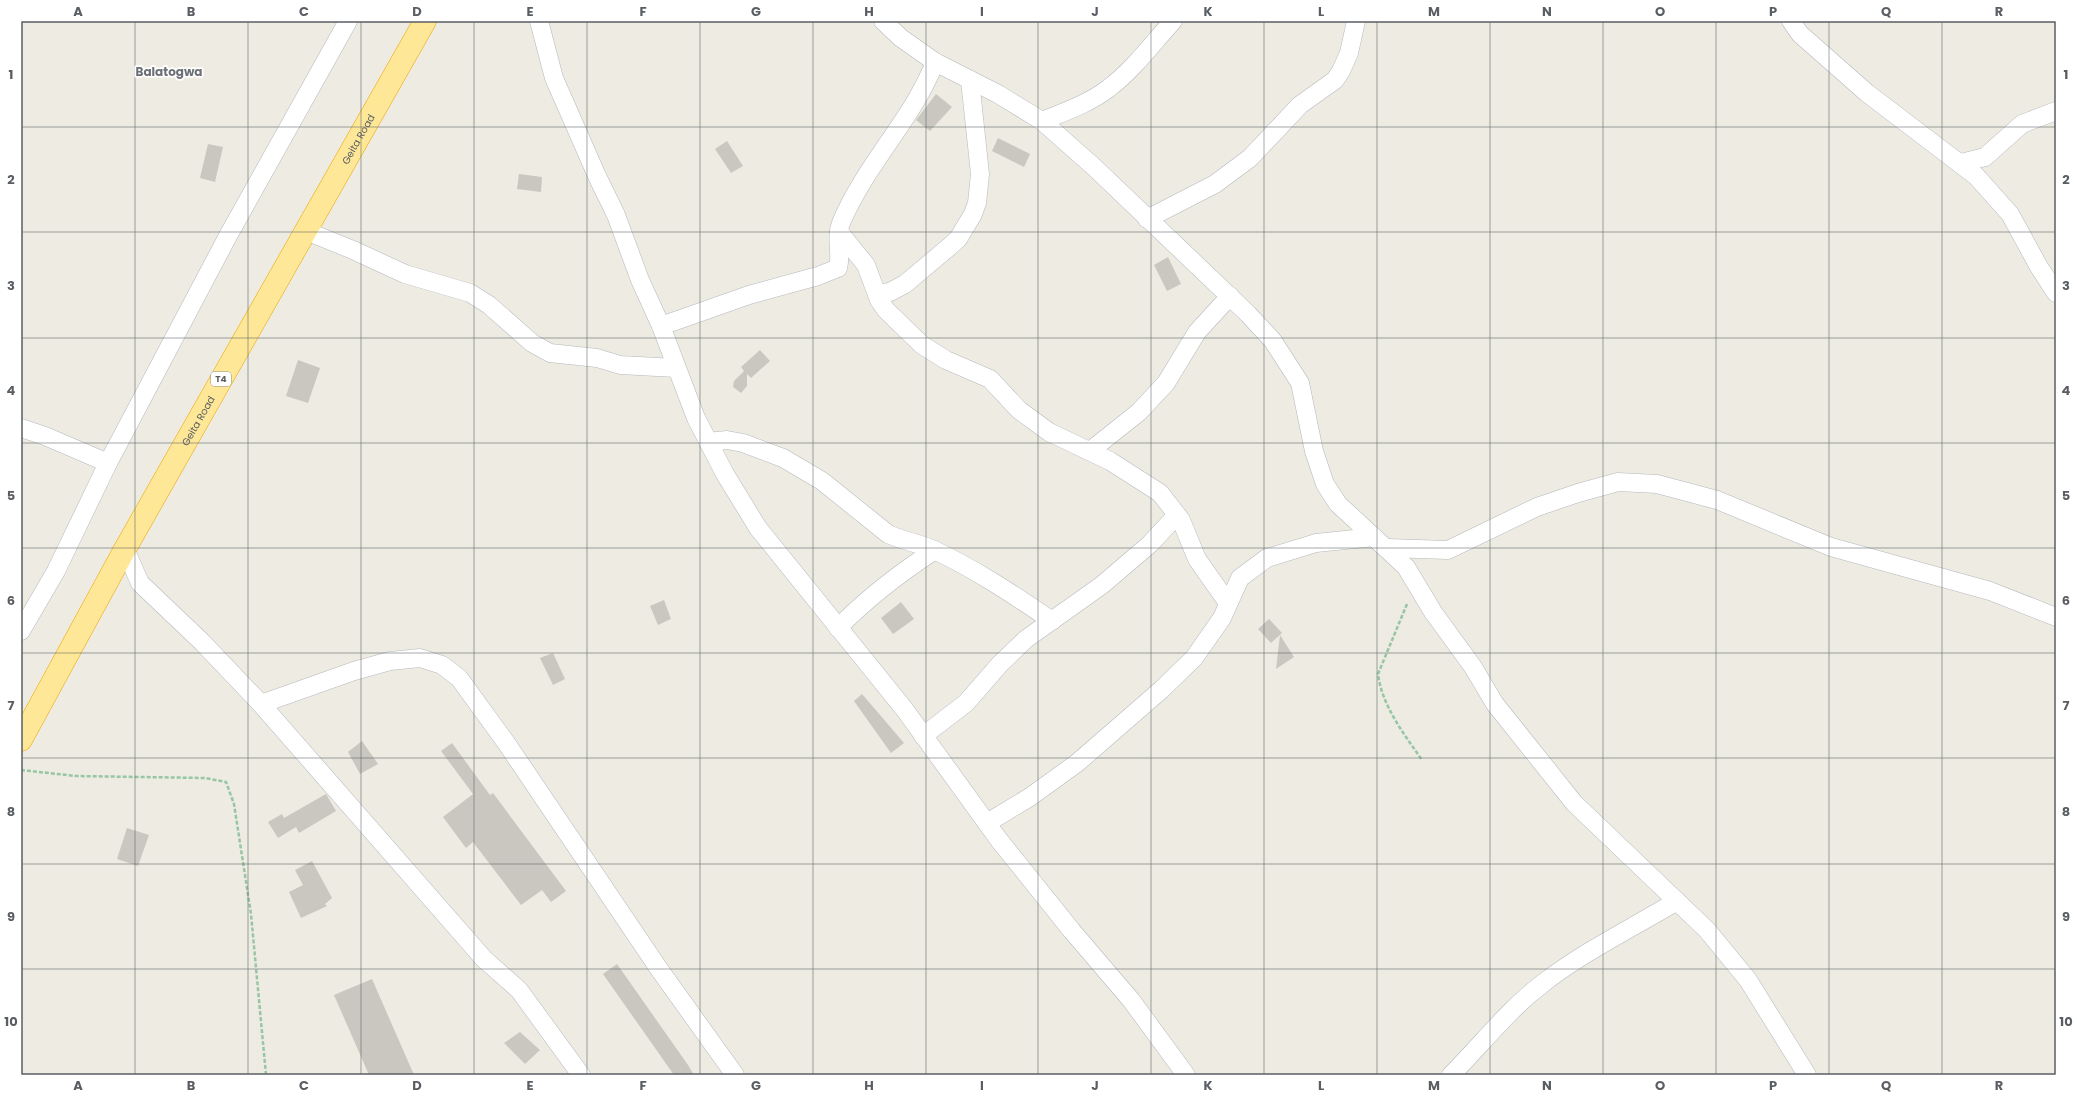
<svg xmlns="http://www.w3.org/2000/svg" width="2077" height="1096" viewBox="0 0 2077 1096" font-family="Poppins,sans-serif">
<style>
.building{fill:#cac7c1}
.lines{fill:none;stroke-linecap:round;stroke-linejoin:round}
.minor-casing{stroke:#b5b8bc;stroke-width:19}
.trunk-casing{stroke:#eea501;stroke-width:23}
.path{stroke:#97c6a4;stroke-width:2.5;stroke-dasharray:4 2;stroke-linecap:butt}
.minor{stroke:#fff;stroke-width:18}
.trunk{stroke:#fee898;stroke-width:22}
.grid{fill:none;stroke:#5a5e63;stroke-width:1;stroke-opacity:0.55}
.labels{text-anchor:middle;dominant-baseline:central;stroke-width:3.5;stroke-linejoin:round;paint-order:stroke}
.shield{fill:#fff;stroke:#8c8e92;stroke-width:1}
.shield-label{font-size:9px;font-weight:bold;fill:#5a5e63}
.street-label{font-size:10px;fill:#5a5e63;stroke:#fff}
.quarter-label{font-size:12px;font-weight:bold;fill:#6b7075;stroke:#fff}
.neatline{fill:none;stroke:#5a5e63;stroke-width:1.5}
.grid-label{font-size:13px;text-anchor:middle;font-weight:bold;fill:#5a5e63}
</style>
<rect width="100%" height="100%" fill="#edebe2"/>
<!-- building -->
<g class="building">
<polygon points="936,94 952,107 930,131 916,120"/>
<polygon points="998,138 1030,154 1024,167 992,151"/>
<polygon points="727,141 743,166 731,173 715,149"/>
<polygon points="208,144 223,147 215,182 200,178"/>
<polygon points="519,174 542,177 541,192 517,189"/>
<polygon points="1168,257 1181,284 1167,291 1154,265"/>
<polygon points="760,350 770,361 751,378 747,374 747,386 741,393 733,387 734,381 744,371 741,367"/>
<polygon points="298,360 320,368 308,403 286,396"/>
<polygon points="664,600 671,619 658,625 650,606"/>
<polygon points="901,602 914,619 893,634 881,618"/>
<polygon points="1269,619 1282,633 1271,643 1258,629"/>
<polygon points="1280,635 1294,657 1276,669"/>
<polygon points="553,653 565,679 553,685 540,658"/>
<polygon points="862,694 904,743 891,753 854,701"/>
<polygon points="362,741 378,764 360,774 348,752"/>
<polygon points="452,743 490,795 493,793 566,891 551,902 542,890 521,905 473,842 466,848 443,817 473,794 441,751"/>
<polygon points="326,794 336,811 299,833 296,827 278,838 268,822 282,814 284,818"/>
<polygon points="127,828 149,835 138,866 117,859"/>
<polygon points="312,861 332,898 325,904 327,906 301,918 289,892 303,885 295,870"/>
<polygon points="617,964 688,1065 694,1075 674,1075 603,974"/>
<polygon points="372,979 414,1075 369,1075 334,995"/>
<polygon points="520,1032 540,1050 525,1064 504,1043"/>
</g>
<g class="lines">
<defs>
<g id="minor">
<polyline points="539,21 554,78 597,176 616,215 640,280 661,326 696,418 725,474 758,528 905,710 999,840 1072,931 1131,1000 1186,1075"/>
<polyline points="883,21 901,38 935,62 998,94 1042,121 1094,167 1248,314 1273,341 1300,383 1314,451 1325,484 1338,504 1406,567 1433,612 1473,667 1495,704 1574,803 1707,930 1748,980 1807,1075"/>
<polyline points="1791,21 1800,34 1867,93 1976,176 2010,214 2039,267 2056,293"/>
<path d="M1042,121C1064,112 1090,103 1109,88C1133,70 1152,44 1173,21"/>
<polyline points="1961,163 1985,157 2022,124 2056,111"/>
<polyline points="1147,219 1215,184 1250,158 1300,105 1335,80 1341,71 1349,53 1356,21"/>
<polyline points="310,225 311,233 353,250 405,274 470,293 489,305 532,343 550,353 597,358 620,365 676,368"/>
<polyline points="839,232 866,265 879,300 886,310 922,345 946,360 990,379 1019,410 1049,432 1110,461 1160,493 1181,520 1197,559 1228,603"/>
<polyline points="877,294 890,292 905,284 949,247 958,239 973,214 977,203 980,174 970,80"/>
<path d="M661,326L749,295L818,276L838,268C842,254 835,238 841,223C865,165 913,119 935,62"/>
<polyline points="21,428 45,436 108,463"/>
<path d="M708,442L727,440L743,443L783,458L822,481L888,534C903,541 919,543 934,550C975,569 1014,595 1052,621"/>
<polyline points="1090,451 1139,412 1166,383 1197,332 1230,296"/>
<polyline points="1388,548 1448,550 1537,507 1578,493 1618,482 1657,484 1717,500 1831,547 1990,591 2056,617"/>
<polyline points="125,549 140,583 202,642 261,704 484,959 519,990 581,1075"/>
<path d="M838,628C867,598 900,573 935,550"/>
<polyline points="21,631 56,571 108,463 229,234 348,21"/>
<polyline points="261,704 354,671 390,661 420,658 442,665 459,678 507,744 659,969 735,1075"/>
<polyline points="923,736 966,703 1000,664 1026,639 1102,585 1150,544 1177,515"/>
<polyline points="987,823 1030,797 1077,763 1161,690 1194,658 1222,618 1240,578 1267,558 1316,543 1374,537"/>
<path d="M1451,1075C1481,1045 1508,1010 1542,984C1583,952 1632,928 1677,901"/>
</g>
<g id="trunk">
<path id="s1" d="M21,740L125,549L425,21"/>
</g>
</defs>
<!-- minor casing -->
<use href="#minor" class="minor-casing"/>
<!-- trunk casing -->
<use href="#trunk" class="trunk-casing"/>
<!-- path -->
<g class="path">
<path d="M1407,604L1378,674C1382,706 1404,734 1422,760"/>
<polyline points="21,770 76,776 205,778 226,782 234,804 251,914 266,1075"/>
</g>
<!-- minor -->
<use href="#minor" class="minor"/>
<!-- trunk -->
<use href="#trunk" class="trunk"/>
</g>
<!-- grid -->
<path class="grid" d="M135,21V1075M248,21V1075M361,21V1075M474,21V1075M587,21V1075M700,21V1075M813,21V1075M926,21V1075M1038,21V1075M1151,21V1075M1264,21V1075M1377,21V1075M1490,21V1075M1603,21V1075M1716,21V1075M1829,21V1075M1942,21V1075M21,127H2056M21,232H2056M21,338H2056M21,443H2056M21,548H2056M21,653H2056M21,758H2056M21,864H2056M21,969H2056"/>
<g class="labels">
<!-- shield labels -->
<rect class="shield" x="211" y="372" width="20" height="14" rx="3"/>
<g class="shield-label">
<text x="221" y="379">T4</text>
</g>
<!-- street labels -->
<g class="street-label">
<text stroke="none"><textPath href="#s1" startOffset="689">Geita Road</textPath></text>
<text stroke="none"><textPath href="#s1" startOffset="365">Geita Road</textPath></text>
</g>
<!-- quarter labels -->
<g class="quarter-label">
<text x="169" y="71">Balatogwa</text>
</g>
</g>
<!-- border -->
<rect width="2077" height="1096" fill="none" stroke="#ffffff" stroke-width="44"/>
<rect x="22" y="22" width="2033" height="1052" class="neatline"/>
<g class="grid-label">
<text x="78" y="16">A</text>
<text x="191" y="16">B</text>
<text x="304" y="16">C</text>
<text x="417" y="16">D</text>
<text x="530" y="16">E</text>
<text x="643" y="16">F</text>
<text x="756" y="16">G</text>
<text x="869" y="16">H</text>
<text x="982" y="16">I</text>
<text x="1095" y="16">J</text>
<text x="1208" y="16">K</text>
<text x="1321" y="16">L</text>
<text x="1434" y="16">M</text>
<text x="1547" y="16">N</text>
<text x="1660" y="16">O</text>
<text x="1773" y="16">P</text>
<text x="1886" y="16">Q</text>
<text x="1999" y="16">R</text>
<text x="11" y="79">1</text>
<text x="2066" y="79">1</text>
<text x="11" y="184">2</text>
<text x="2066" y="184">2</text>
<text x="11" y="290">3</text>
<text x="2066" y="290">3</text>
<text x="11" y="395">4</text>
<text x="2066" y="395">4</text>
<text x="11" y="500">5</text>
<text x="2066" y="500">5</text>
<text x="11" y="605">6</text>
<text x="2066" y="605">6</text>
<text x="11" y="710">7</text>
<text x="2066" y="710">7</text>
<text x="11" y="816">8</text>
<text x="2066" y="816">8</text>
<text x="11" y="921">9</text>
<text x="2066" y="921">9</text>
<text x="11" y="1026">10</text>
<text x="2066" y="1026">10</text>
<text x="78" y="1090">A</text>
<text x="191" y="1090">B</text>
<text x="304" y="1090">C</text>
<text x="417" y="1090">D</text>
<text x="530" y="1090">E</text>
<text x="643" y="1090">F</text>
<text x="756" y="1090">G</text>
<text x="869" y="1090">H</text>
<text x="982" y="1090">I</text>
<text x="1095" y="1090">J</text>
<text x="1208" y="1090">K</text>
<text x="1321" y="1090">L</text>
<text x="1434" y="1090">M</text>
<text x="1547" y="1090">N</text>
<text x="1660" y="1090">O</text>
<text x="1773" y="1090">P</text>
<text x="1886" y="1090">Q</text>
<text x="1999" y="1090">R</text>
</g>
</svg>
